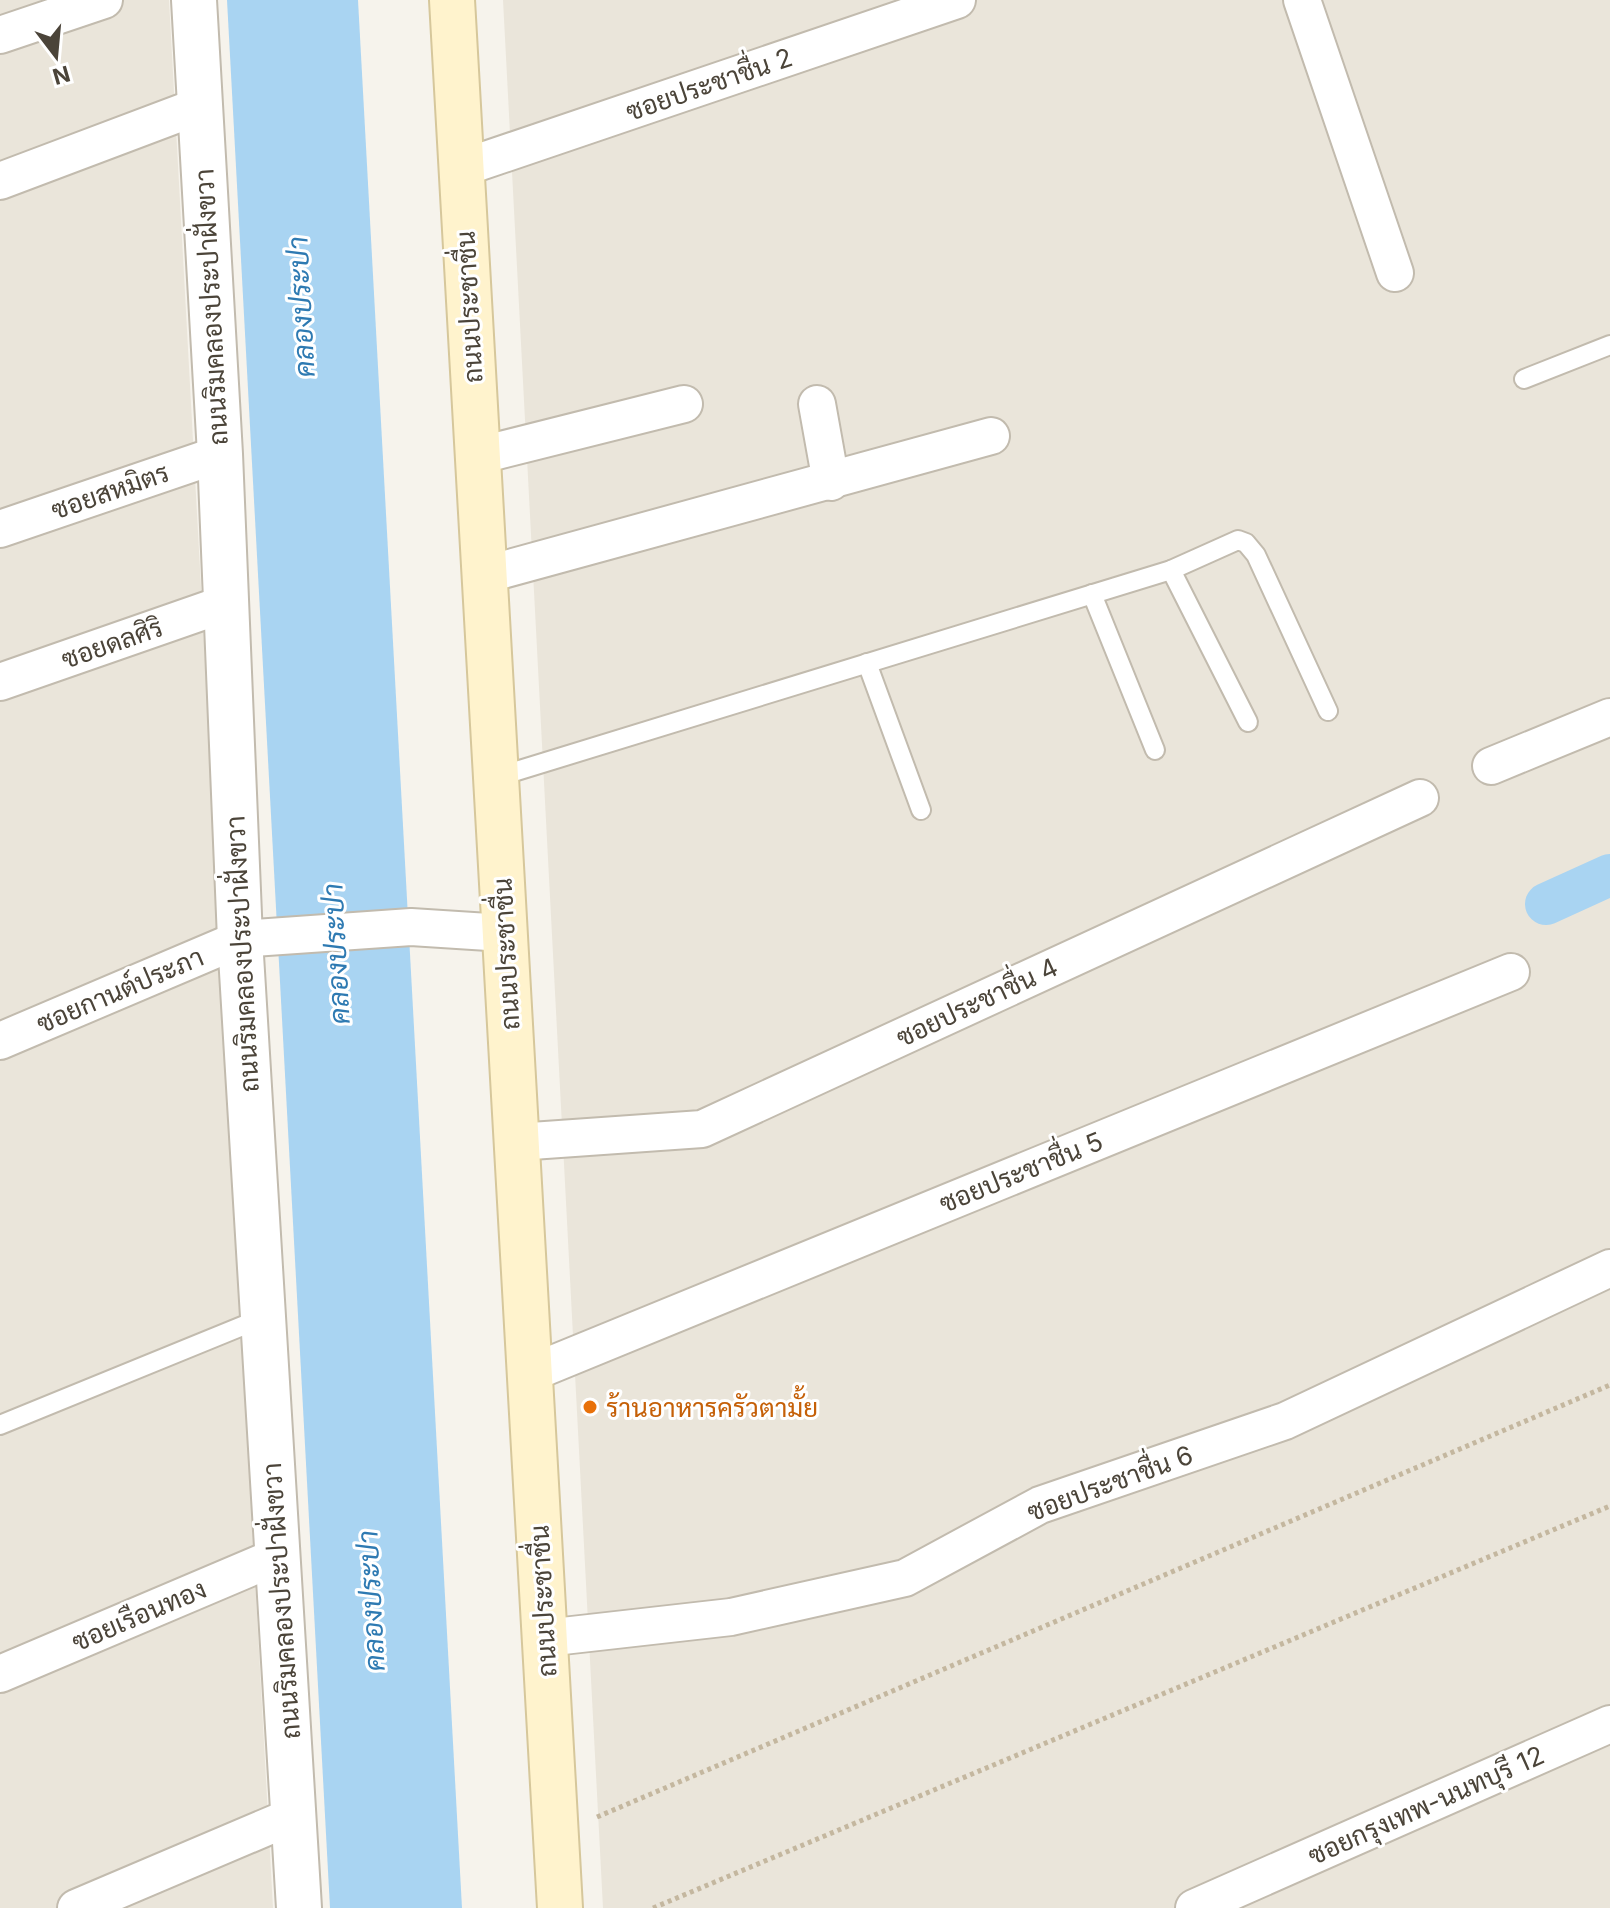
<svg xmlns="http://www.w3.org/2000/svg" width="1610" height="1908" viewBox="0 0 1610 1908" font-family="Inter,Sarabun,sans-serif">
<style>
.residential{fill:#eae5da}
.water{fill:#a9d4f2}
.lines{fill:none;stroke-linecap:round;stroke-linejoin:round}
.canal{stroke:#a9d4f2;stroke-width:42}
.service-casing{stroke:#c2bbae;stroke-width:22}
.minor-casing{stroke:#c2bbae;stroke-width:40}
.tertiary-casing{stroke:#c2bbae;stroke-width:48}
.secondary-casing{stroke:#d6c79b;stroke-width:48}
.path{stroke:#c4b79f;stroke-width:5;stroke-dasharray:4 4;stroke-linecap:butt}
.service{stroke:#fff;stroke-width:18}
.minor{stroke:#fff;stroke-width:36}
.tertiary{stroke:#fff;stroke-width:44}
.secondary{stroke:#fff3cd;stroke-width:44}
.food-dot{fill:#e8710a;stroke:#fff;stroke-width:3}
.labels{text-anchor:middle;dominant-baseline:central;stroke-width:6;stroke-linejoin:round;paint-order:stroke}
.street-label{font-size:26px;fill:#4b4439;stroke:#fff}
.food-label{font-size:26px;fill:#c56008;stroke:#fff;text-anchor:start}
.water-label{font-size:28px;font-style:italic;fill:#2e7ab2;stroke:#fff}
</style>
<rect width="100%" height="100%" fill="#f6f3ec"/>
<!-- residential -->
<g class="residential">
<polygon points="0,0 169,0 273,1908 0,1908"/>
<polygon points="503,0 1610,0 1610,1908 603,1908"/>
</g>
<!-- water -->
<polygon class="water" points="227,0 358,0 462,1908 330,1908"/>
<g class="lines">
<!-- canal -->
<polyline class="canal" points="1546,904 1610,875"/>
<defs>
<g id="service">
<polyline points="1524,379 1610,345"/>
<polyline points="1171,570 1248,722"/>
<polyline points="1092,594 1155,750"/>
<polyline points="867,663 921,810"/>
<polyline points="497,777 1171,570 1238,540 1246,543 1256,555 1328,711"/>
<polyline points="0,1425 262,1318"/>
</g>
<g id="minor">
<polyline points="1302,0 1395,273"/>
<polyline points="0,35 104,0"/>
<polyline points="462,168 957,0"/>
<polyline points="0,181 199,106"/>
<polyline points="817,404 831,482"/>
<polyline points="477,456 684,404"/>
<polyline points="0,529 220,454"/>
<polyline points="484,575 991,436"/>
<polyline points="0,682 224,604"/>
<polyline points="1491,766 1610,717"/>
<polyline points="0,1041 240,939 411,927 504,933"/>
<polyline points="517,1142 702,1129 1420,798"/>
<polyline points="531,1373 1511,972"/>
<polyline points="545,1638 731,1617 905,1578 1040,1505 1285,1421 1610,1268"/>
<polyline points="0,1674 278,1556"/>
<polyline points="76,1908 295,1815"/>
<polyline points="1194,1908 1610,1724"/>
</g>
<polyline id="tertiary" points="194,0 220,454 240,939 299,1908"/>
<polyline id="secondary" points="452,0 560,1908"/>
</defs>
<!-- service casing -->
<use href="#service" class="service-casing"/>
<!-- minor casing -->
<use href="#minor" class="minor-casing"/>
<!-- tertiary casing -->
<use href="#tertiary" class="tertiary-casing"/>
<!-- secondary casing -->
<use href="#secondary" class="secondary-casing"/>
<!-- path -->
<g class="path">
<polyline points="597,1817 1610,1385"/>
<polyline points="653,1908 1610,1506"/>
</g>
<!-- service -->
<use href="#service" class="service"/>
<!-- minor -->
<use href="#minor" class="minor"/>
<!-- tertiary -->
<use href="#tertiary" class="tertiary"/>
<!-- secondary -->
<use href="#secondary" class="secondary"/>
</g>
<!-- markers -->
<circle class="food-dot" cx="590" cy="1407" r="8"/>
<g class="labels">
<!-- street labels -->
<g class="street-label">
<text transform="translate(709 84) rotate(-19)">ซอยประชาชื่น 2</text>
<text transform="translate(211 307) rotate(-93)">ถนนริมคลองประปาฝั่งขวา</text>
<text transform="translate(469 307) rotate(-93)">ถนนประชาชื่น</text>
<text transform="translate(110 491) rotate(-19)">ซอยสหมิตร</text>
<text transform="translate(112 643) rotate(-19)">ซอยดลศิริ</text>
<text transform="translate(242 954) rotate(-93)">ถนนริมคลองประปาฝั่งขวา</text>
<text transform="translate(506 954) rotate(-93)">ถนนประชาชื่น</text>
<text transform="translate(120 990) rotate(-23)">ซอยกานต์ประภา</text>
<text transform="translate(977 1002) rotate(-25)">ซอยประชาชื่น 4</text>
<text transform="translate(1021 1172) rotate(-22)">ซอยประชาชื่น 5</text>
<text transform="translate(1110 1483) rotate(-20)">ซอยประชาชื่น 6</text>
<text transform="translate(281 1601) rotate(-94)">ถนนริมคลองประปาฝั่งขวา</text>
<text transform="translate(543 1601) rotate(-93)">ถนนประชาชื่น</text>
<text transform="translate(139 1615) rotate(-23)">ซอยเรือนทอง</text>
<text transform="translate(1426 1805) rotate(-24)">ซอยกรุงเทพ-นนทบุรี 12</text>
</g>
<!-- food labels -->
<g class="food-label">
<text x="606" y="1407">ร้านอาหารครัวตามั้ย</text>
</g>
<!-- water labels -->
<g class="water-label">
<text transform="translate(301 307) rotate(-93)">คลองประปา</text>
<text transform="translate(336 954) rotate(-93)">คลองประปา</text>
<text transform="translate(371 1601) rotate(-93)">คลองประปา</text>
</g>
</g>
<!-- north arrow -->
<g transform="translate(56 56) rotate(164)" stroke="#ffffff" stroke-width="6" paint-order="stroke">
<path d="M0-6L14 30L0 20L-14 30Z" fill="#4b4439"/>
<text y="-12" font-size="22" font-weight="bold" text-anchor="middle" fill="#4b4439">N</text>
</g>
</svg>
